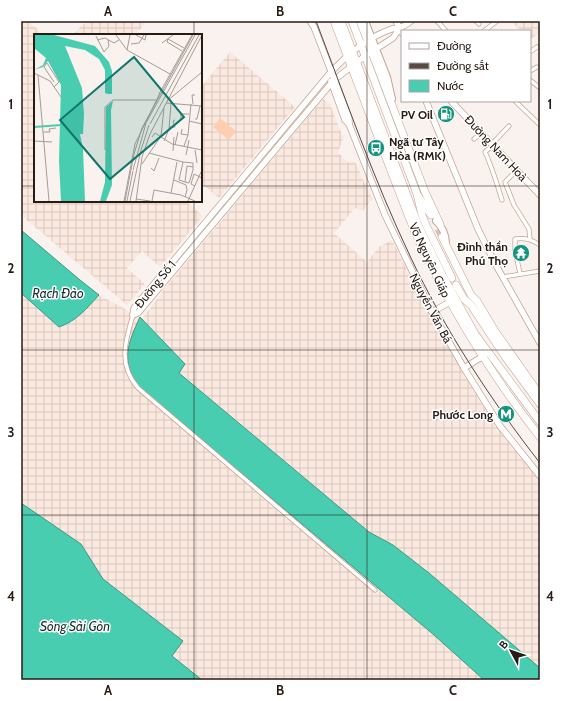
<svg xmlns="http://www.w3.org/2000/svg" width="561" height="701" viewBox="0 0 561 701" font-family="Cabin,sans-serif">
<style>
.industrial{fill:url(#industrial-grid)}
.park{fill:#fecdb2}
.water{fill:#49cdb1;stroke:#3f9882}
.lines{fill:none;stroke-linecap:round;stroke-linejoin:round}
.highway-tunnel{stroke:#d0c7c2;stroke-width:7;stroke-dasharray:7 3.5;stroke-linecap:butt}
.street-casing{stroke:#c6a491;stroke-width:5}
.secondary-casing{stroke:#c6a491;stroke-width:7}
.primary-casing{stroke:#c6a491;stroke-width:8}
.highway-casing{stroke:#c6a491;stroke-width:8}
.street{stroke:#fff;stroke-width:3.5}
.secondary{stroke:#fff;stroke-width:5.5}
.primary{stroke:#fff;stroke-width:6}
.highway{stroke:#fff;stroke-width:7}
.rail{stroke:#564a43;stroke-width:1}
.grid{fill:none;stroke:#281b14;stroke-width:1;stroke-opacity:0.55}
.labels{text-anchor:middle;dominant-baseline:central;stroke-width:3;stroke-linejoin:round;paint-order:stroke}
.poi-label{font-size:12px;font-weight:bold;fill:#281b14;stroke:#fff;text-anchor:end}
.street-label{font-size:12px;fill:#281b14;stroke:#fff}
.water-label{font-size:13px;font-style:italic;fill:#182e29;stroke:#fff}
.inset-river{fill:none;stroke:#49cdb1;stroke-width:2}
.inset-road{fill:none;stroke:#a69c97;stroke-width:1}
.view{fill:#0f766e;fill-opacity:0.15;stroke:#0f766e;stroke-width:2}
.inset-edge{fill:none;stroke:#281b14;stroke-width:2}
.neatline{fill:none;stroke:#281b14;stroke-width:1.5}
.grid-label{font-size:13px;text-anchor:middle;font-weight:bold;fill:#281b14}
</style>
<defs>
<pattern id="industrial-grid" width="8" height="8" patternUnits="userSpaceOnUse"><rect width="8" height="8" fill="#fbe9e0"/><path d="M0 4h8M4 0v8" fill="none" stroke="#d7c7bf"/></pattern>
</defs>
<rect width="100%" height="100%" fill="#faf2ee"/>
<!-- industrial -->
<g class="industrial">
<polygon points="21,21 28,21 44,35 35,35 35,201 186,201 203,216 160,267 142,251 127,268 145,284 127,305 21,215"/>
<polygon points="92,21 147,21 135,35 73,35 82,25"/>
<polygon points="511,21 540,21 540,32 530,40 530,31 521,31"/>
<polygon points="230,52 295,107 219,198 201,183 201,87"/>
<polygon points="323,99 330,104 343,138 338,153 348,162 355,162 372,199 363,211 355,208 334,233 367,262 379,247 392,240 430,315 468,381 495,425 540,481 540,668 429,573 393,545 369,532 179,372 185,364 142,319 166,287"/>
<polygon points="21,293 59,327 79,317 99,295 140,317 134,331 128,352 139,387 434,635 484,680 202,680 172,656 183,641 103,579 81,544 21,503"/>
</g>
<!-- park -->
<polygon class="park" points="220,118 236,131 229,140 213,127"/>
<!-- water -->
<g class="water">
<path d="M21,230L80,280L99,295C87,308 77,321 59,327L21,293Z"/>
<path d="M140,317L185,364L179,373L369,532L393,545L429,573L540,668V680H484L434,635L139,387C120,362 128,343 140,317Z"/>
<polygon points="21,503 81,544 103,579 183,641 172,656 202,680 21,680"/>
</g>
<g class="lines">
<!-- highway-tunnel -->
<polyline class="highway-tunnel" points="438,229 442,237"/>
<defs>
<g id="street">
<polyline points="437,21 446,31"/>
<polyline points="476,21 479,24"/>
<polyline points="484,31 497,21"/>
<polyline points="530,52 537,47"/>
<polyline points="530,71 537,67"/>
<polyline points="530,80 540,88"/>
<polyline points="515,101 540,125"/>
<polyline points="474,139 482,133"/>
<polyline points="492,144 509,126"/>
<path d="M493,145L485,152C492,167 497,184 502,200"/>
<polyline points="516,171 505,182 514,205 529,229 530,239"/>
<path d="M520,273L515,251V239C525,237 532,240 540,245"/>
<polyline points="503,277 540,271"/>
<path d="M133,315C125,342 118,365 138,388L375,590"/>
</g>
<g id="secondary">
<polyline points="310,21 314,27 349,118 349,124 385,215 432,312 464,368 500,426 540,476"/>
<polyline points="396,21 402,33"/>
<polyline points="331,81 345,120 349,124"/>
<polyline points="426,101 478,229 497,267 540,343"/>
<polyline points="451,101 540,195"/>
<polyline points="432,312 450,302"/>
<path d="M133,315L134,308L331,72C347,55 367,38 389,30C398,26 401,30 411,21"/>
<polyline points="133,315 138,313 334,80 365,56 393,38 400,28"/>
<polyline points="464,368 485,355"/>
</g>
<g id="primary">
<polyline points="365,21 387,77 392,99"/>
<path d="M436,221C442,226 446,235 446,243"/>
</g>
<g id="highway">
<path d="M334,21C352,68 370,115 388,163C398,188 407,214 418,239C451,309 492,376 540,437"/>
<polyline points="341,21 419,227 443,276 475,334 540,422"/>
<polyline points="352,21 417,194 422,215 426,225 452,278"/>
<polyline points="360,21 425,192 440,224"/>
<polyline points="418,196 431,215"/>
<polyline points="442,237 471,295 477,301 495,331 540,395"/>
<polyline points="456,285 464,299 471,305 506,358 540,404"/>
</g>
</defs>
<!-- street casing -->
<use href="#street" class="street-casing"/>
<!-- secondary casing -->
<use href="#secondary" class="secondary-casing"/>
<!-- primary casing -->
<use href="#primary" class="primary-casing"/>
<!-- highway casing -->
<use href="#highway" class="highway-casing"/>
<!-- street -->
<use href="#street" class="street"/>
<!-- secondary -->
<use href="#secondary" class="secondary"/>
<!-- primary -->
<use href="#primary" class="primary"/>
<!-- highway -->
<use href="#highway" class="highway"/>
<!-- rail -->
<path class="rail" d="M316,21C346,100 374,180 410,256C445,330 490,399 540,463"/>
</g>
<!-- grid -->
<path class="grid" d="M194,21V35M367,21V680M21,186H35M201,186H540M194,201V680M21,350H540M21,515H540"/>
<!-- icons -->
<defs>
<symbol id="fuel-disc" viewBox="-11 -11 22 22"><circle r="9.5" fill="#15947d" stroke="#fff"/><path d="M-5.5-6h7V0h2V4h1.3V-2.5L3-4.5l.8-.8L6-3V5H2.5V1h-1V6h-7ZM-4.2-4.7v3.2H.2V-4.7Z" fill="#fff"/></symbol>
<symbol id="bus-disc" viewBox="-11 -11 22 22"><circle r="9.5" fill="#15947d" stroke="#fff"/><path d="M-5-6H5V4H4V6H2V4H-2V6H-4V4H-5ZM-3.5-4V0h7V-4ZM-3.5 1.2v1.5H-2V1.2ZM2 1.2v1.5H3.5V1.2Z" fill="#fff"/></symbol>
<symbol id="temple-disc" viewBox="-11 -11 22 22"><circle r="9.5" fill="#15947d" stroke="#fff"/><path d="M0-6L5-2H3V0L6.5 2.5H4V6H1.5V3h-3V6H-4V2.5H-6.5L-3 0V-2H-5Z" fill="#fff"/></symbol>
<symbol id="metro-disc" viewBox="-11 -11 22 22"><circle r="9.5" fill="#15947d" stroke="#fff"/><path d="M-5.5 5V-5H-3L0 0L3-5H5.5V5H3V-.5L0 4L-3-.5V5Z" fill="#fff"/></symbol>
</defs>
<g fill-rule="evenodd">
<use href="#fuel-disc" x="436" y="104" width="20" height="20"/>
<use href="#bus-disc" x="366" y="138" width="20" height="20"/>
<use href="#temple-disc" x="511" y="243" width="20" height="20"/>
<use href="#metro-disc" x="496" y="404" width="20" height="20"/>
</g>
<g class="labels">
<!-- poi labels -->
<g class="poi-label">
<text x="433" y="114">PV Oil</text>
<text x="389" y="141" text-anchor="start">Ngã tư Tây<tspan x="389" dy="14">Hòa (RMK)</tspan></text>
<text x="508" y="246">Đình thần<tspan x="508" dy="14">Phú Thọ</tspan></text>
<text x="493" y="414">Phước Long</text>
</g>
<!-- street labels -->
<g class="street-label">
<text transform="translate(496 148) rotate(47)">Đường Nam Hoà</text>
<text transform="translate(430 260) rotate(65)">Võ Nguyên Giáp</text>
<text transform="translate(155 284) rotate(-51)">Đường Số 1</text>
<text transform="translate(431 308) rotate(62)">Nguyễn Văn Bá</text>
</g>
<!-- water labels -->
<g class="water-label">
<text x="58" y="293">Rạch Đào</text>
<text x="75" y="626">Sông Sài Gòn</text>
</g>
</g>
<!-- overview -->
<g transform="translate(34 34)">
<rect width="168" height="168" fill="#faf2ee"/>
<path d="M0,1H20L61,12L75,28L78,37V60H74L71,59V36L65,25L51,16L31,12L48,54L50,80L49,100H46L49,115L51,167H27L25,127L27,51L14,27L9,33L0,36L9,31L12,24L0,14ZM79,67L77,76L78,151L72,167H66L71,148L72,73Z" fill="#49cdb1"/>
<path class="inset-river" d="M0,93L27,91"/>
<path class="inset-road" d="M82,1L93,16L136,40M102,1L111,6L112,1M62,2L70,18L75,12L74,6M63,6L71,4L80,9L85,6M128,9L139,1M97,10L105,9L110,1M93,16L96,1M148,17L133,8L134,5L150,14M0,39L4,41L15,167M4,41L16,47L27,63M20,53L25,48L13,29L10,33L20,48M125,60L158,1M79,66H122M133,67L168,38M132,69L168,72M159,70L158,61H161M147,85V80H155M161,85H163L166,72M155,87L168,90M116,90L165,1M135,93H141L139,87L141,86M148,95L147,100L154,101M9,98H16L15,95L22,94M118,103L121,99L138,110L168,116M0,107L18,108M130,107L135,95L137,69M141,111L144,98M150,112L154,101L157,70M71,116V73L79,66M161,116L163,129M139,117L140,103M115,119L149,128L145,146L151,148M152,121L155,106M149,128L159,129V136L155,149L151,148L153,132L159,133M108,130L127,102L130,74M117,134L120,137L125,124M99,136L112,89L161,1M140,146L152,151L153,156L151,163M161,152L157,150L160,140L168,144M137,159L143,128M102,165L116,167M90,167L101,110L126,59M91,167L100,120L108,94L159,1M93,167L99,137M96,167L107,116L115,91M102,167L108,123L116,100L168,1M118,167L120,156L147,161L161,167M154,167L167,138"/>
<path class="view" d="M100,23L150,83L76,145L26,86Z"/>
<rect width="168" height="168" class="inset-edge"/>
</g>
<!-- border -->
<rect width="561" height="701" fill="none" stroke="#ffffff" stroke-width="44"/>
<!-- legend -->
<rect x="401" y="30" width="130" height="72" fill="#ffffff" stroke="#a9a4a1"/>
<rect x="409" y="43" width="20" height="6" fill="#ffffff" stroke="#a9a4a1"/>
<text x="437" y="50" font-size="12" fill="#281b14">Đường</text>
<rect x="409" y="63" width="20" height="6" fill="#564a43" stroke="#a9a4a1"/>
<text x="437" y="70" font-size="12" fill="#281b14">Đường sắt</text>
<rect x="409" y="80" width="20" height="12" fill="#49cdb1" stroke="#a9a4a1"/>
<text x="437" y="90" font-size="12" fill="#281b14">Nước</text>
<!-- north arrow -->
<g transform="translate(511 651) rotate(310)" stroke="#ffffff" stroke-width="3" paint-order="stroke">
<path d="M0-3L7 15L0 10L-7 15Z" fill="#281b14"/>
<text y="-6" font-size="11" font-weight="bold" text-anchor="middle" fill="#281b14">B</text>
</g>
<rect x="22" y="22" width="517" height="657" class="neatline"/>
<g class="grid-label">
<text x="108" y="16">A</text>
<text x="280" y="16">B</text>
<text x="453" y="16">C</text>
<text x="11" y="109">1</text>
<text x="550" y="109">1</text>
<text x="11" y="273">2</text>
<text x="550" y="273">2</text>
<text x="11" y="437">3</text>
<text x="550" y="437">3</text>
<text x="11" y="601">4</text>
<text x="550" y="601">4</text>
<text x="108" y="695">A</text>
<text x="280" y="695">B</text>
<text x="453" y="695">C</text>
</g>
</svg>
